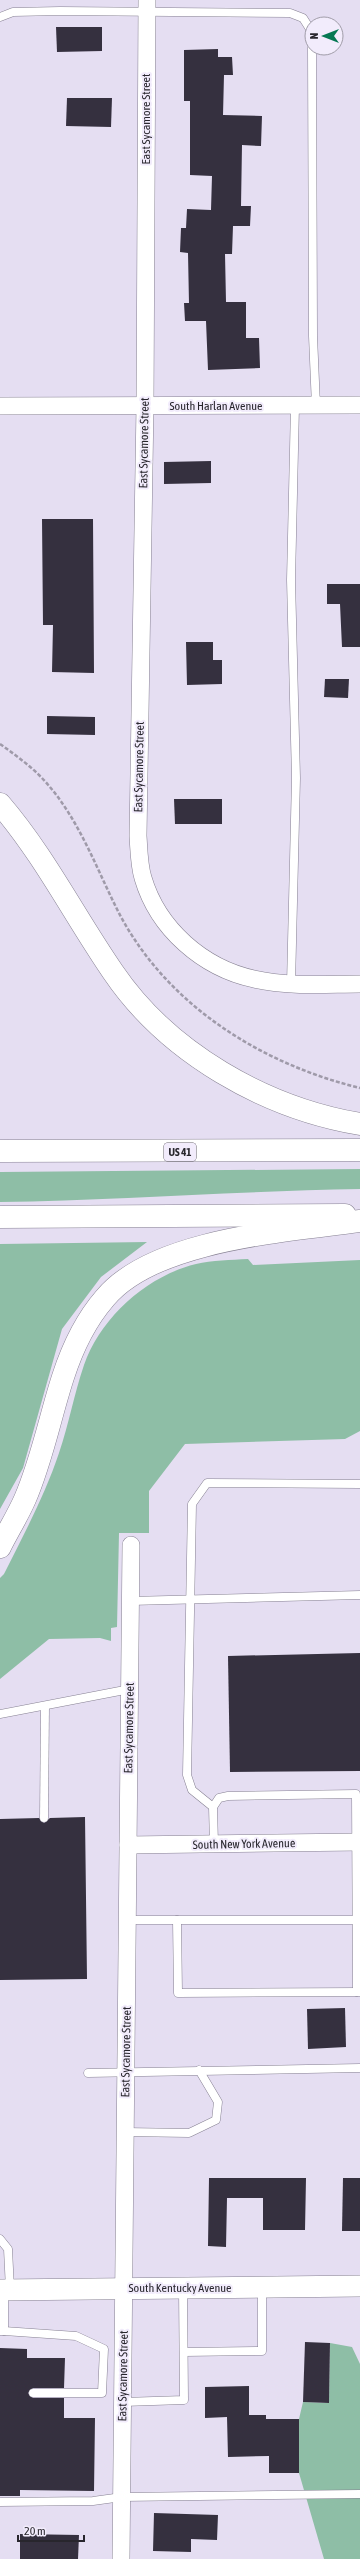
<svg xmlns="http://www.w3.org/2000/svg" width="360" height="2559" viewBox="0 0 360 2559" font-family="'Asap Condensed',sans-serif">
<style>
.green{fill:#8ebea6}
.building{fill:#35303f}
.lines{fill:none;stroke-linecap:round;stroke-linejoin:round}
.service-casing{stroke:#868092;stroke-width:9}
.minor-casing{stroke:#868092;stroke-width:18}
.tertiary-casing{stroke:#868092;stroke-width:22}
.trunk-casing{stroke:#868092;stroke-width:23}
.motorway-casing{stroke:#868092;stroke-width:23}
.path{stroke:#9f9aa9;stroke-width:2.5;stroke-dasharray:4 2;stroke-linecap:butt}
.service{stroke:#fff;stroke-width:8}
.minor{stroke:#fff;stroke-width:17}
.tertiary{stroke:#fff;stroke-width:21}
.trunk{stroke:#fff;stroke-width:22}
.motorway{stroke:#fff;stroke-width:22}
.labels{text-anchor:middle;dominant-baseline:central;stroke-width:4;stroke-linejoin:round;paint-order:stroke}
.shield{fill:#f2ecfc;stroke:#65616b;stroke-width:1}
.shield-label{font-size:11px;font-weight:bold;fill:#28262d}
.street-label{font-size:12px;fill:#28262d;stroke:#f2ecfc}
</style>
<rect width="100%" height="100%" fill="#e5def2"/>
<!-- green -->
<g class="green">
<path d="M360,1169V1189C240,1191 120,1200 0,1202V1172Z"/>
<polygon points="147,1242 101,1277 62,1329 23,1468 0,1509 0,1244"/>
<path d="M248,1259L253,1265L360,1260V1431L345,1439L185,1444L149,1491V1533H119L117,1627L111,1628V1641L100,1638L49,1639L0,1679V1578L4,1574C24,1534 45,1495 59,1453C69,1424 74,1394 84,1365C101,1317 147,1276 196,1264C212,1260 231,1260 248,1259Z"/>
<polygon points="330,2343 352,2347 360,2364 360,2559 324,2559 299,2473 299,2419 303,2402 329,2403"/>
</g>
<!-- building -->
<g class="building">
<polygon points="56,27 102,27 102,51 57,52"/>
<polygon points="218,49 218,57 232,57 233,75 224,75 223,115 262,116 261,146 242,145 241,206 251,206 250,226 233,226 232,254 225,254 226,302 246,302 246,338 259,338 260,368 208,370 206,321 185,321 184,303 189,303 188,253 180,252 181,228 186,228 187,209 211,210 212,176 190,175 190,101 184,101 184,50"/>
<polygon points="67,98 112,98 111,127 66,126"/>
<polygon points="211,461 211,483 164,484 164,462"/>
<polygon points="42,519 93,519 94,673 52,672 53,625 43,625"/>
<polygon points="327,584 360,584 360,647 342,647 340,604 327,604"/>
<polygon points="186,642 213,642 213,660 222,660 222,684 187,685"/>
<polygon points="325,679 349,679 348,698 324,697"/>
<polygon points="47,716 95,717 95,735 47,734"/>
<polygon points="174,799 222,799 222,824 175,824"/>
<polygon points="360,1653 360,1771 230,1772 228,1656"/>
<polygon points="85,1817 87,1979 0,1980 0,1819 39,1818 44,1823 50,1818"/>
<polygon points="345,2008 346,2047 308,2049 307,2009"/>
<polygon points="209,2178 306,2178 305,2230 263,2230 263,2198 227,2198 226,2247 208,2246"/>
<polygon points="343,2178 360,2178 360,2231 342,2231"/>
<polygon points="305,2342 330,2343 329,2403 303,2402"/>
<polygon points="0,2348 27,2349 27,2358 65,2358 64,2388 33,2388 28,2393 33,2398 64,2398 64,2418 95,2418 94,2491 20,2490 20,2496 0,2496"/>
<polygon points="249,2386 249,2415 266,2415 266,2419 299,2419 299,2473 269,2473 269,2456 228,2457 227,2417 205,2418 205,2387"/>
<polygon points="154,2513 218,2515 217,2540 191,2539 191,2552 153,2551"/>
<polygon points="20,2534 79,2535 78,2559 20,2559"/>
</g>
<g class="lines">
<defs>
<g id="service">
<polyline points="0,17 13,12 60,11 290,13 303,18 310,29 312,42"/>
<polyline points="312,48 313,336 316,406"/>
<polyline points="291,984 296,778 291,580 295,406"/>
<polyline points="130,1601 360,1595"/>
<polyline points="0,1714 130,1689"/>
<polyline points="213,1807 192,1790 187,1775 192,1504 207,1483 360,1484"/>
<polyline points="44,1818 45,1706"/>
<polyline points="214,1844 213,1807 219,1798 228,1796 356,1794 357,1992"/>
<polyline points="127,1920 360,1920"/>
<polyline points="177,1920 178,1993 360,1992"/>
<polyline points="88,2073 360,2068"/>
<polyline points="125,2132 189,2133 216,2120 218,2102 199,2070"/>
<polyline points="0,2239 8,2249 10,2289"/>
<polyline points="0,2331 4,2331 4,2291"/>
<polyline points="4,2331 76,2336 104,2349 102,2393 33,2393"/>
<polyline points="184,2352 262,2351 262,2288"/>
<polyline points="123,2402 184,2400 183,2289"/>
<polyline points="0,2502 93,2501 122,2497 360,2494"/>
</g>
<g id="minor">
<path d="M147,0L145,406L138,836C139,850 139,865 143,878C158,929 203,968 254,979C289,987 325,984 360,984"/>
<polyline points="0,406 360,405"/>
<polyline points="128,1845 360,1842"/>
<polyline points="121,2559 131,1545"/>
</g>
<polyline id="tertiary" points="0,2290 360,2286"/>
<g id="trunk">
<polyline points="0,1151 360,1150"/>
<polyline points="0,1217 345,1215"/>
</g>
<g id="motorway">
<path d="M0,804C44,855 75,917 113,972C168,1053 265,1108 360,1124"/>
<path d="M0,1547C8,1531 18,1515 25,1499C42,1460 50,1417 63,1377C72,1349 85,1321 105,1298C154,1239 288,1231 360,1221"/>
</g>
</defs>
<!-- service casing -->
<use href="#service" class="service-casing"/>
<!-- minor casing -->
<use href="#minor" class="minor-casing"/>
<!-- tertiary casing -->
<use href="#tertiary" class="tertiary-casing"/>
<!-- trunk casing -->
<use href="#trunk" class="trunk-casing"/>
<!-- motorway casing -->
<use href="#motorway" class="motorway-casing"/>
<!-- path -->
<path class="path" d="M0,744C14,754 28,764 40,776C79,816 96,869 121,917C170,1007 262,1064 360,1088"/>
<!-- service -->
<use href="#service" class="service"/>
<!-- minor -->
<use href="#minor" class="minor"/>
<!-- tertiary -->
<use href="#tertiary" class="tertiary"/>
<!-- trunk -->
<use href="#trunk" class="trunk"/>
<!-- motorway -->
<use href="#motorway" class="motorway"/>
</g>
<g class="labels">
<!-- shield labels -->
<rect class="shield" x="164" y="1143" width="32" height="18" rx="3"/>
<g class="shield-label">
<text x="180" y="1152">US 41</text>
</g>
<!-- street labels -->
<g class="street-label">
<text transform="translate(146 119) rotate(-90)">East Sycamore Street</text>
<text x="216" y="406">South Harlan Avenue</text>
<text transform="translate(144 443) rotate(-89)">East Sycamore Street</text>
<text transform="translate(139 767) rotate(-89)">East Sycamore Street</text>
<text transform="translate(129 1728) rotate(-89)">East Sycamore Street</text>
<text transform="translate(244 1844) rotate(-1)">South New York Avenue</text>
<text transform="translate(126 2052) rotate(-89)">East Sycamore Street</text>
<text x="180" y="2288">South Kentucky Avenue</text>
<text transform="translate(123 2376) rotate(-89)">East Sycamore Street</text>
</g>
</g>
<!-- north arrow -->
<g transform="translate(324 36) rotate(270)"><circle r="19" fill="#f2ecfc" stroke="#a19da9"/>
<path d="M0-3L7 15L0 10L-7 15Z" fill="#067853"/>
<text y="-6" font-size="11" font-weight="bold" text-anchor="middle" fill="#28262d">N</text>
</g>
<!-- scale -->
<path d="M18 2535v6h66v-6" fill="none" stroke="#28262d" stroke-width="2"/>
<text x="24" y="2535" font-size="12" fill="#28262d" stroke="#f2ecfc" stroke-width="3" paint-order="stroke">20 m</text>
</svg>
